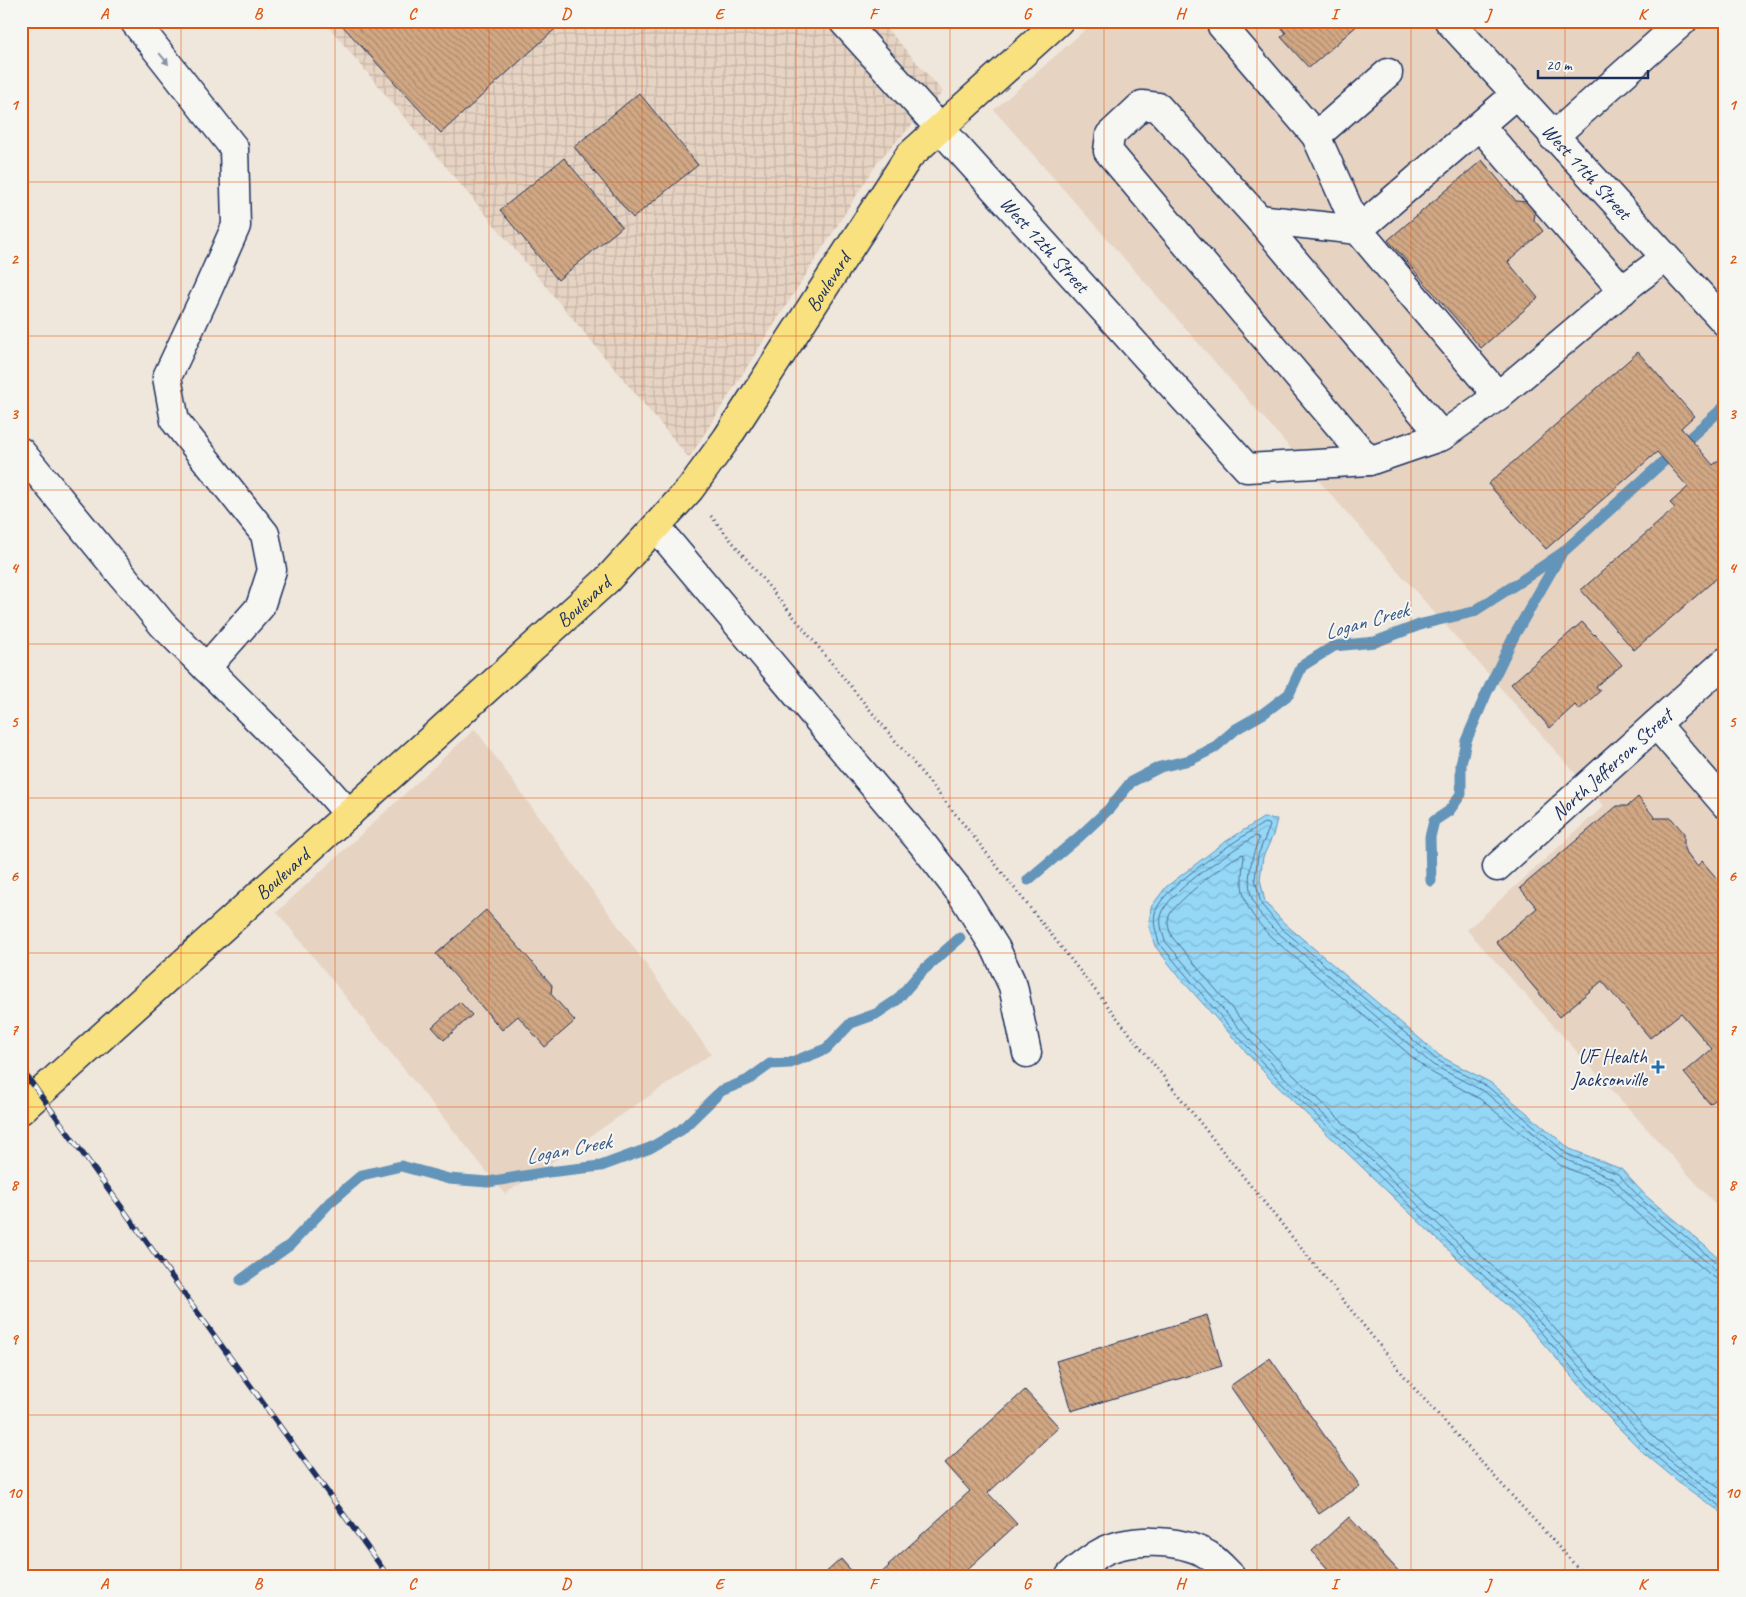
<svg xmlns="http://www.w3.org/2000/svg" width="1746" height="1597" viewBox="0 0 1746 1597" font-family="Caveat,sans-serif">
<style>
.built{fill:#e6d3c2}
.industrial{fill:url(#industrial-grid)}
.water{fill:url(#water-waves);stroke:#6494b9}
.lines{fill:none;stroke-linecap:round;stroke-linejoin:round}
.shore{stroke:#4b729b;stroke-width:1}
.stream{stroke:#6494b9;stroke-width:11}
.building{fill:url(#building-back-hatch);stroke:#1b2f5e}
.minor-casing{stroke:#1b2f5e;stroke-width:31}
.major-casing{stroke:#1b2f5e;stroke-width:31}
.path{stroke:#1b2f5e;stroke-width:3;stroke-dasharray:1 4;stroke-linecap:butt}
.minor{stroke:#f6f6f2;stroke-width:28}
.major{stroke:#fae180;stroke-width:28}
.rail-casing{stroke:#1b2f5e;stroke-width:5.5}
.rail{stroke:#f6f6f2;stroke-width:4;stroke-dasharray:11;stroke-linecap:butt}
.oneway{fill:#8892a8}
.grid{fill:none;stroke:#de5710;stroke-width:1;stroke-opacity:0.55}
.poi-dot{fill:#1f6fb2;stroke:#f6f6f2;stroke-width:2}
.labels{text-anchor:middle;dominant-baseline:central;stroke-width:4;stroke-linejoin:round;paint-order:stroke}
.street-label{font-size:20px;fill:#1b2f5e;stroke:#f6f6f2}
.poi-label{font-size:20px;fill:#1b2f5e;stroke:#f6f6f2;text-anchor:end}
.water-label{font-size:21px;font-style:italic;fill:#395984;stroke:#f6f6f2}
.neatline{fill:none;stroke:#de5710;stroke-width:2}
.grid-label{font-size:16px;text-anchor:middle;font-weight:bold;fill:#de5710}
</style>
<defs>
<pattern id="industrial-grid" width="8" height="8" patternUnits="userSpaceOnUse" patternTransform="scale(1.25)"><rect width="8" height="8" fill="#e6d3c2"/><path d="M0 4h8M4 0v8" fill="none" stroke="#c5b5a9"/></pattern>
<pattern id="water-waves" width="16" height="10" patternUnits="userSpaceOnUse" patternTransform="scale(1.25)"><rect width="16" height="10" fill="#94d7f6"/><path d="M0 5q4-4 8 0t8 0" fill="none" stroke="#7fb9d5"/></pattern>
<pattern id="building-back-hatch" width="6" height="6" patternUnits="userSpaceOnUse" patternTransform="scale(1.25)"><rect width="6" height="6" fill="#d2a884"/><path d="M-1 5l2 2M0 0l6 6M5-1l2 2" fill="none" stroke="#aa896f"/></pattern>
</defs>
<rect width="100%" height="100%" fill="#efe6dc"/>
<filter id="ink" filterUnits="userSpaceOnUse"><feTurbulence type="fractalNoise" baseFrequency=".02" numOctaves="2"/><feDisplacementMap in="SourceGraphic" scale="10" xChannelSelector="R" yChannelSelector="G"/><feConvolveMatrix kernelMatrix="1 2 1 2 8 2 1 2 1" color-interpolation-filters="sRGB"/></filter>
<g filter="url(#ink)">
<!-- built -->
<g class="built">
<polygon points="1095,21 1725,21 1725,1215 1467,930 1604,806 994,110"/>
<polygon points="475,729 711,1054 505,1194 277,912"/>
</g>
<!-- industrial -->
<polygon class="industrial" points="324,21 880,21 943,92 879,160 689,458"/>
<!-- water -->
<polygon class="water" points="1263,818 1277,819 1273,835 1263,857 1260,879 1265,902 1284,923 1440,1056 1491,1083 1570,1149 1621,1169 1646,1196 1725,1263 1725,1515 1685,1487 1645,1454 1608,1417 1526,1324 1272,1081 1181,979 1155,946 1149,927 1151,907 1166,887 1222,844"/>
<g class="lines">
<!-- shore -->
<g class="shore">
<path d="M1725,1266L1719,1265L1642,1200L1618,1174L1567,1154L1488,1087L1437,1060L1280,927L1261,904L1255,879L1258,855L1270,826L1269,824L1264,823C1239,839 1166,884 1156,910C1152,921 1156,932 1159,943L1233,1031L1276,1077L1530,1320L1612,1413L1648,1450L1688,1483L1725,1509"/>
<path d="M1725,1272L1716,1270L1639,1205L1614,1179L1564,1159L1485,1092L1433,1065L1276,931C1269,924 1260,916 1256,907C1244,887 1250,860 1259,839L1258,837L1255,836C1232,851 1174,887 1163,911C1158,921 1162,931 1165,941L1238,1027L1280,1073L1534,1316L1617,1409L1652,1446L1692,1478L1725,1502"/>
<path d="M1725,1280L1717,1279L1711,1275L1634,1211L1610,1186L1560,1165L1480,1099L1429,1071L1271,937C1245,909 1238,896 1244,857L1243,854C1231,857 1176,902 1170,914C1166,922 1169,930 1172,937L1243,1022L1286,1068L1539,1311L1622,1404L1657,1440L1696,1472L1725,1492"/>
</g>
<!-- stream -->
<g class="stream">
<polyline points="1028,880 1079,837 1109,809 1131,782 1160,767 1190,760 1214,748 1236,729 1264,713 1289,694 1302,666 1334,646 1375,642 1422,624 1473,612 1521,581 1562,553 1725,406"/>
<polyline points="1431,881 1430,837 1434,821 1449,811 1461,794 1461,764 1466,741 1487,692 1514,636 1560,556"/>
<polyline points="241,1280 290,1245 330,1202 362,1175 401,1166 449,1179 488,1182 548,1172 601,1166 650,1148 681,1130 721,1091 748,1080 770,1064 790,1063 826,1049 851,1023 876,1014 897,1000 921,972 960,938"/>
</g>
</g>
<!-- building -->
<g class="building">
<polygon points="338,21 564,21 441,133"/>
<polygon points="1276,21 1361,21 1361,22 1309,68 1281,37 1286,33"/>
<polygon points="639,93 698,165 633,218 574,147"/>
<polygon points="564,158 622,227 558,280 500,210"/>
<polygon points="1482,160 1516,201 1527,202 1535,213 1534,220 1543,231 1508,262 1538,298 1481,348 1388,240"/>
<polygon points="1638,352 1694,416 1681,428 1713,465 1725,455 1725,571 1634,650 1581,590 1675,508 1670,503 1688,487 1657,452 1546,549 1488,484"/>
<polygon points="1582,622 1594,635 1595,634 1622,665 1596,686 1600,691 1579,710 1575,705 1550,728 1511,684"/>
<polygon points="1638,797 1655,818 1671,818 1684,833 1684,849 1697,866 1702,861 1725,888 1725,1072 1719,1077 1725,1084 1725,1092 1710,1104 1684,1073 1712,1049 1681,1013 1650,1038 1602,981 1559,1017 1496,942 1537,908 1520,888 1617,806 1628,806"/>
<polygon points="486,910 552,985 551,994 575,1021 545,1047 518,1016 502,1030 436,954"/>
<polygon points="460,1002 472,1015 444,1040 432,1027"/>
<polygon points="1207,1315 1222,1366 1071,1411 1056,1361"/>
<polygon points="1270,1358 1360,1486 1319,1514 1230,1386"/>
<polygon points="1025,1390 1059,1427 988,1493 1017,1524 960,1576 878,1576 889,1566 888,1565 970,1491 945,1463"/>
<polygon points="1349,1517 1403,1576 1334,1576 1312,1551"/>
<polygon points="841,1559 856,1576 822,1576"/>
</g>
<g class="lines">
<defs>
<g id="minor">
<polyline points="134,21 234,148 236,226 205,296 167,377 175,421 265,534 272,570 260,607 206,668"/>
<path id="s1" d="M843,21L1247,468L1369,461L1442,436L1498,396L1633,282L1665,258"/>
<path id="s2" d="M1449,21L1725,322"/>
<polyline points="1222,26 1316,136 1388,73"/>
<polyline points="1480,126 1623,291"/>
<polyline points="1316,136 1358,230"/>
<polyline points="1553,137 1683,21"/>
<polyline points="1259,219 1442,436"/>
<polyline points="1358,230 1259,219 1158,107 1142,105 1110,135 1108,151 1369,461"/>
<polyline points="1498,396 1358,230 1515,95"/>
<polyline points="21,452 163,625 317,778 349,814"/>
<polyline points="656,527 921,842 963,896 996,949 1013,986 1027,1053"/>
<polyline points="1656,724 1725,804"/>
<path id="s3" d="M1497,867L1725,662"/>
<path d="M1070,1576C1078,1568 1088,1561 1097,1555C1126,1537 1179,1538 1208,1555C1216,1560 1224,1569 1231,1576"/>
</g>
<g id="major">
<path id="s4" d="M21,1110L607,580L690,489L727,438L909,156L1059,21"/>
</g>
</defs>
<!-- minor casing -->
<use href="#minor" class="minor-casing"/>
<!-- major casing -->
<use href="#major" class="major-casing"/>
<!-- path -->
<polyline class="path" points="711,516 966,827 1217,1144 1414,1388 1585,1576"/>
<!-- minor -->
<use href="#minor" class="minor"/>
<!-- major -->
<use href="#major" class="major"/>
<defs>
<polyline id="rail" points="21,1068 388,1576"/>
</defs>
<!-- rail casing -->
<use href="#rail" class="rail-casing"/>
<!-- rail -->
<use href="#rail" class="rail"/>
</g>
<!-- one-way arrows -->
<defs><path id="oneway-solid" d="M-6-.8H1V-3.2L6.5 0L1 3.2V.8H-6Z" transform="scale(1.25)"/></defs>
<use class="oneway" href="#oneway-solid" transform="translate(164 59) rotate(51)"/>
</g>
<!-- grid -->
<path class="grid" d="M181,21V1576M335,21V1576M489,21V1576M642,21V1576M796,21V1576M950,21V1576M1104,21V1576M1257,21V1576M1411,21V1576M1565,21V1576M21,182H1725M21,336H1725M21,490H1725M21,644H1725M21,798H1725M21,953H1725M21,1107H1725M21,1261H1725M21,1415H1725"/>
<!-- markers -->
<path class="poi-dot" d="M1655.5 1059.5h5v5h5v5h-5v5h-5v-5h-5v-5h5z"/>
<g class="labels">
<!-- street labels -->
<g class="street-label">
<text stroke="none"><textPath href="#s2" startOffset="204">West 11th Street</textPath></text>
<text stroke="none"><textPath href="#s1" startOffset="301">West 12th Street</textPath></text>
<text stroke="none"><textPath href="#s4" startOffset="1162">Boulevard</textPath></text>
<text stroke="none"><textPath href="#s4" startOffset="758">Boulevard</textPath></text>
<text stroke="none"><textPath href="#s3" startOffset="154">North Jefferson Street</textPath></text>
<text stroke="none"><textPath href="#s4" startOffset="352">Boulevard</textPath></text>
</g>
<!-- poi labels -->
<g class="poi-label">
<text x="1647" y="1056">UF Health<tspan x="1647" dy="23">Jacksonville</tspan></text>
</g>
<!-- water labels -->
<g class="water-label">
<text transform="translate(1366 621) rotate(-16)">Logan Creek</text>
<text transform="translate(568 1149) rotate(-11)">Logan Creek</text>
</g>
</g>
<!-- margin -->
<rect width="1746" height="1597" fill="none" stroke="#f6f6f2" stroke-width="55"/>
<!-- scale -->
<path d="M1538 70v8h110v-8" fill="none" stroke="#1b2f5e" stroke-width="2.5"/>
<text x="1546" y="70" font-size="15" fill="#1b2f5e" stroke="#f6f6f2" stroke-width="4" paint-order="stroke">20 m</text>
<rect x="28" y="28" width="1690" height="1542" class="neatline"/>
<g class="grid-label">
<text x="104" y="19">A</text>
<text x="258" y="19">B</text>
<text x="412" y="19">C</text>
<text x="566" y="19">D</text>
<text x="719" y="19">E</text>
<text x="873" y="19">F</text>
<text x="1027" y="19">G</text>
<text x="1180" y="19">H</text>
<text x="1334" y="19">I</text>
<text x="1488" y="19">J</text>
<text x="1642" y="19">K</text>
<text x="14" y="110">1</text>
<text x="1732" y="110">1</text>
<text x="14" y="264">2</text>
<text x="1732" y="264">2</text>
<text x="14" y="419">3</text>
<text x="1732" y="419">3</text>
<text x="14" y="573">4</text>
<text x="1732" y="573">4</text>
<text x="14" y="727">5</text>
<text x="1732" y="727">5</text>
<text x="14" y="881">6</text>
<text x="1732" y="881">6</text>
<text x="14" y="1035">7</text>
<text x="1732" y="1035">7</text>
<text x="14" y="1190">8</text>
<text x="1732" y="1190">8</text>
<text x="14" y="1344">9</text>
<text x="1732" y="1344">9</text>
<text x="14" y="1498">10</text>
<text x="1732" y="1498">10</text>
<text x="104" y="1589">A</text>
<text x="258" y="1589">B</text>
<text x="412" y="1589">C</text>
<text x="566" y="1589">D</text>
<text x="719" y="1589">E</text>
<text x="873" y="1589">F</text>
<text x="1027" y="1589">G</text>
<text x="1180" y="1589">H</text>
<text x="1334" y="1589">I</text>
<text x="1488" y="1589">J</text>
<text x="1642" y="1589">K</text>
</g>
</svg>
